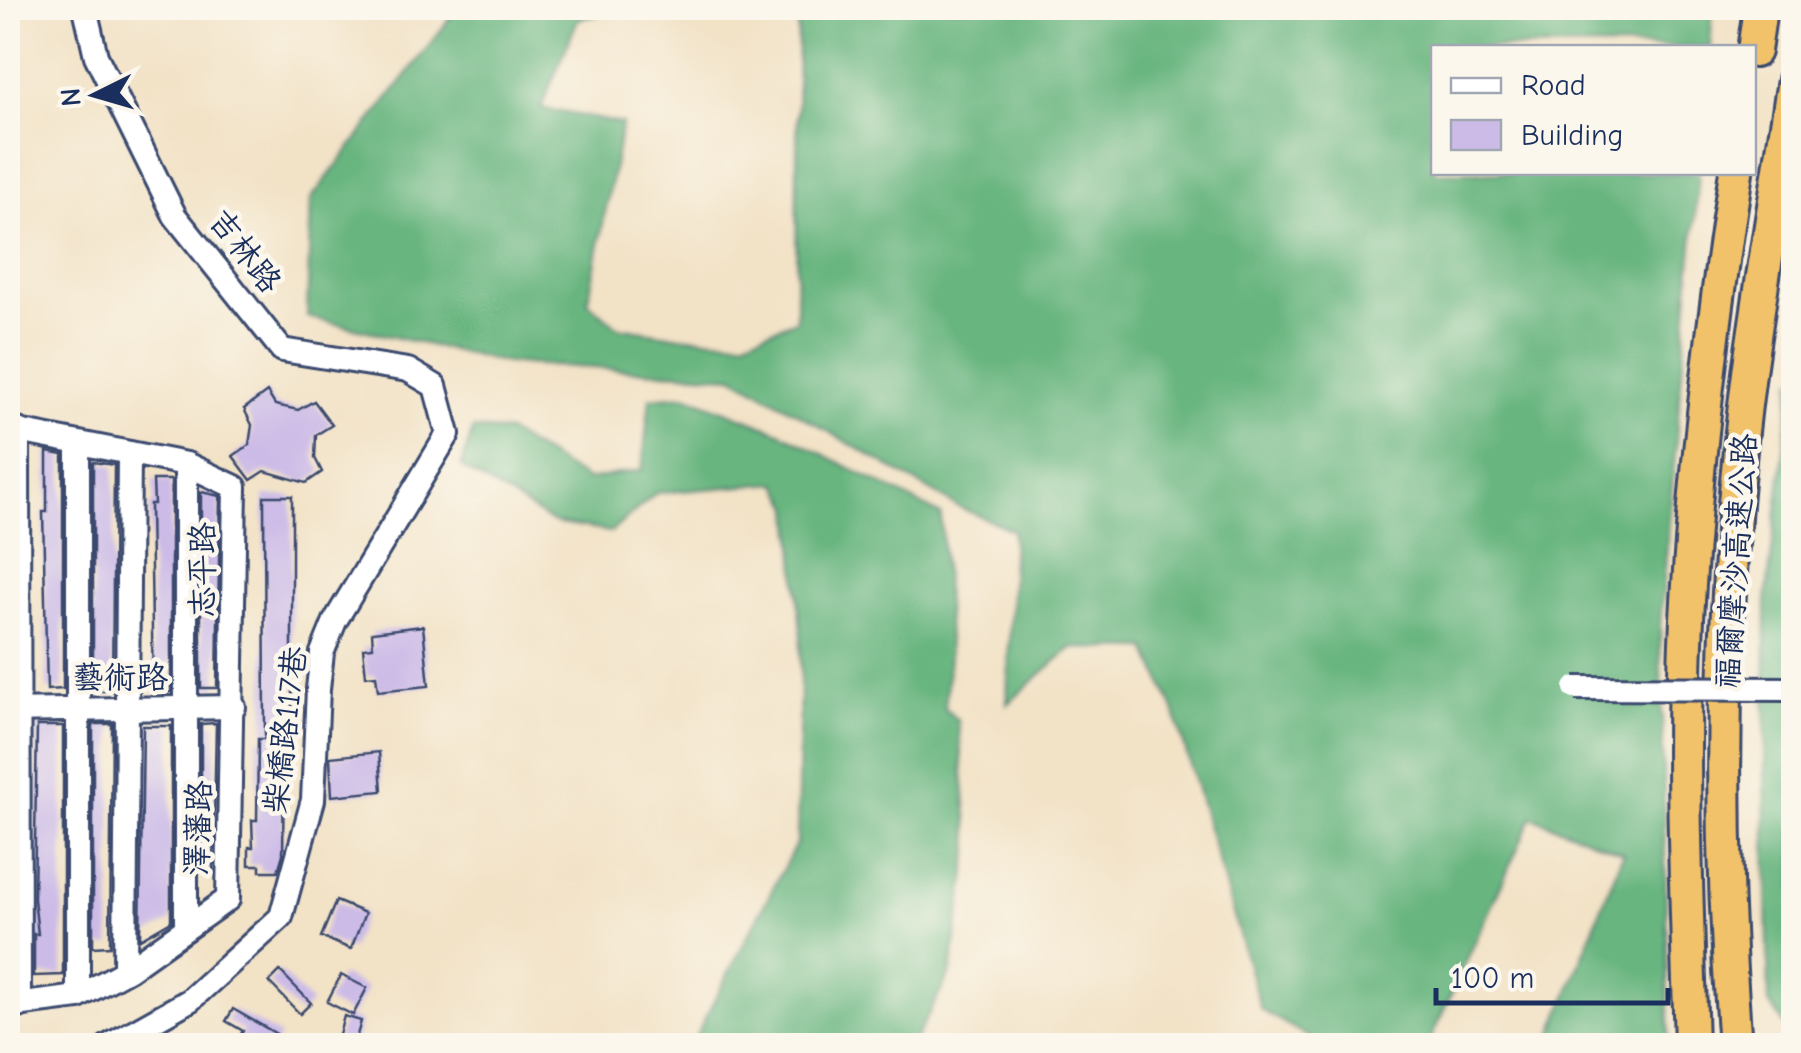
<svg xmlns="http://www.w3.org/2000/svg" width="1801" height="1053" viewBox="0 0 1801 1053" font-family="'Comic Neue','LXGW WenKai TC',sans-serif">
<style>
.forest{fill:#68b57f;stroke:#42726e;stroke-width:2.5}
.building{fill:#ccbbe7}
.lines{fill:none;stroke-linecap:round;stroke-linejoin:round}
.minor-casing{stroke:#3b4a6e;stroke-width:28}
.highway-casing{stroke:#3b4a6e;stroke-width:38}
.minor{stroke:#fff;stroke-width:22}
.highway{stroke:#f2c26a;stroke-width:32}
.minor-bridge-casing{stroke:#3b4a6e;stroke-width:28;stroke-linecap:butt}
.minor-bridge{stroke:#fff;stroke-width:22}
.labels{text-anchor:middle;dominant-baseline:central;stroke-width:9;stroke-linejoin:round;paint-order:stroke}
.street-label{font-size:32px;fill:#1b2f5e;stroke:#fbf7ec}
</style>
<rect width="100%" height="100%" fill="#fbf7ec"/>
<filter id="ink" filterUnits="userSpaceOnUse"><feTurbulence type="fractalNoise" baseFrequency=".01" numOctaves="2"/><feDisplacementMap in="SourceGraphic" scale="20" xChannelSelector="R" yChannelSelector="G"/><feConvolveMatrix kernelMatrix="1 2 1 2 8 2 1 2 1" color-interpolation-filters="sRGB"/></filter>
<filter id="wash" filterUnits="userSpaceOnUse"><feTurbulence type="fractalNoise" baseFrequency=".0048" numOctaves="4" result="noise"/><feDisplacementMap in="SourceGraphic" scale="40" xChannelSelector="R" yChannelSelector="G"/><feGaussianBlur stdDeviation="2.25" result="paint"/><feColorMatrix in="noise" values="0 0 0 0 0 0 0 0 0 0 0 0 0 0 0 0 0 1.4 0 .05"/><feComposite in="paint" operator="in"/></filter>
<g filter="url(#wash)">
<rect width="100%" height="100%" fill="#f2e2c6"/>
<!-- forest -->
<g class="forest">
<polygon points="458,8 634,8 578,19 541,108 622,124 588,302 618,327 675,336 743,341 796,320 798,8 1713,8 1710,47 1434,48 1434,172 1699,173 1660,627 1669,1045 1548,1045 1623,853 1532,817 1428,1045 1323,1045 1261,1010 1174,710 1147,649 1071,648 1007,704 1013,530 960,508 733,376 507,363 307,317 311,199"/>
<polygon points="1793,378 1794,1026 1792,1036 1769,1003 1765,778 1766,600"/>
<polygon points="685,395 782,433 941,515 949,656 945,709 958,721 970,846 951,972 912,1045 691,1045 797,842 801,634 791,507 778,483 656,493 611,532 554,523 461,467 473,429 508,432 587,480 642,470 650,398"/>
</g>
<g id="blocks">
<!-- building -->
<g class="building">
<polygon points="267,392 275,405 298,410 314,401 332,425 316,435 315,458 322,472 306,483 265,471 251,480 233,456 249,445 252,425 244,409"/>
<polygon points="47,452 63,455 63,689 47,690 43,512 47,512"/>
<polygon points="93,462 114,465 112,691 93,691"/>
<polygon points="153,480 171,480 171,692 153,693 150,504 154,504"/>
<polygon points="201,492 220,496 217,688 201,688"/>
<polygon points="264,496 292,496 292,730 286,730 284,757 283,854 278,871 260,871 260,865 249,865 249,847 253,847 252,820 257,820 258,739 265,739"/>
<polygon points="423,626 429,686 378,691 376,675 366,676 363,648 373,647 372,632"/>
<polygon points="216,723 213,871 201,872 201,724"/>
<polygon points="93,724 112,724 110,946 93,947"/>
<polygon points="37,726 63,726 63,975 34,976 34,934 38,934 34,899"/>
<polygon points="143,726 171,726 171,921 140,939"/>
<polygon points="379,752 382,791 332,796 330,757"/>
<polygon points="336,901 365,913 351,949 321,937"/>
<polygon points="280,971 311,1003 300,1014 269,982"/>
<polygon points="341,975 367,988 353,1015 327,1002"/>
<polygon points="233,1009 280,1036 274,1046 233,1046 243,1031 226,1021"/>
<polygon points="344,1016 361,1021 354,1046 336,1046"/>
</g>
</g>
</g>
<g filter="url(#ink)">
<use href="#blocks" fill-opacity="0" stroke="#3b4a6e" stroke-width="2.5"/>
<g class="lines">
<defs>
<g id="minor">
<polyline points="85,8 96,56 175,216 282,350 408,370 435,386 448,434 335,621 322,653 318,689 313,800 281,917 190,1000 108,1046"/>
<polyline points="8,429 186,464 235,487 228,899 129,969 78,997 8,1006"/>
<polyline points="18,430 19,1006"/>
<polyline points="78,443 78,997"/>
<polyline points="8,711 234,707"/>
<polyline points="186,928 186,464"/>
<polyline points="125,971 129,453"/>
</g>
<g id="highway">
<polyline points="1754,51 1760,8"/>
<path d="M1691,1046C1687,904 1680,761 1687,619C1695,469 1713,321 1736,172"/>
<path d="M1735,1046C1718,823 1720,594 1749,373C1762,275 1779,178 1794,80"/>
</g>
</defs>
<!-- minor casing -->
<use href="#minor" class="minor-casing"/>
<!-- highway casing -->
<use href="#highway" class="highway-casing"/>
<!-- minor -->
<use href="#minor" class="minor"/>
<!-- highway -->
<use href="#highway" class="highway"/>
<defs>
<polyline id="minor-bridge" points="1575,688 1794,689"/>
</defs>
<!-- minor-bridge casing -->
<use href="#minor-bridge" class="minor-bridge-casing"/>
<!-- minor-bridge -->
<use href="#minor-bridge" class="minor-bridge"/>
</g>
</g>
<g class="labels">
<!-- street labels -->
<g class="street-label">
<text transform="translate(245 251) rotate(52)">吉林路</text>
<text transform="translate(1736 561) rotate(-86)">福爾摩沙高速公路</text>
<text transform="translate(202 570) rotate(-90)">志平路</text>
<text x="120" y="677">藝術路</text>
<text transform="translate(285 730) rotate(-83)">柴橋路117巷</text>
<text transform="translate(198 828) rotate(-88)">澤藩路</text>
</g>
</g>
<!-- margin -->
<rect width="1801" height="1053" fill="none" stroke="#fbf7ec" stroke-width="40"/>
<!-- legend -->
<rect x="1431" y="45" width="325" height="130" fill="#fbf7ec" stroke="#a1a7b3" stroke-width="2.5"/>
<rect x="1451" y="78" width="50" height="15" fill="#ffffff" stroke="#a1a7b3" stroke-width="2.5"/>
<text x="1521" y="95" font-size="30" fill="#1b2f5e">Road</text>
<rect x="1451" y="120" width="50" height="30" fill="#ccbbe7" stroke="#a1a7b3" stroke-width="2.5"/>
<text x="1521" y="145" font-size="30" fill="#1b2f5e">Building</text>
<!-- north arrow -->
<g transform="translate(95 95) rotate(265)" stroke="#fbf7ec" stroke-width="8" paint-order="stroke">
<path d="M0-8L18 38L0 25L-18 38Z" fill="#1b2f5e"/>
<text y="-15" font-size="28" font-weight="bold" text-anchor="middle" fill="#1b2f5e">N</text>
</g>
<!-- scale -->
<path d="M1436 988v15h232v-15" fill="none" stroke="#1b2f5e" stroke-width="5"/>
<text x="1451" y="988" font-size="30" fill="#1b2f5e" stroke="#fbf7ec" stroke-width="8" paint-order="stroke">100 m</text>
</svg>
